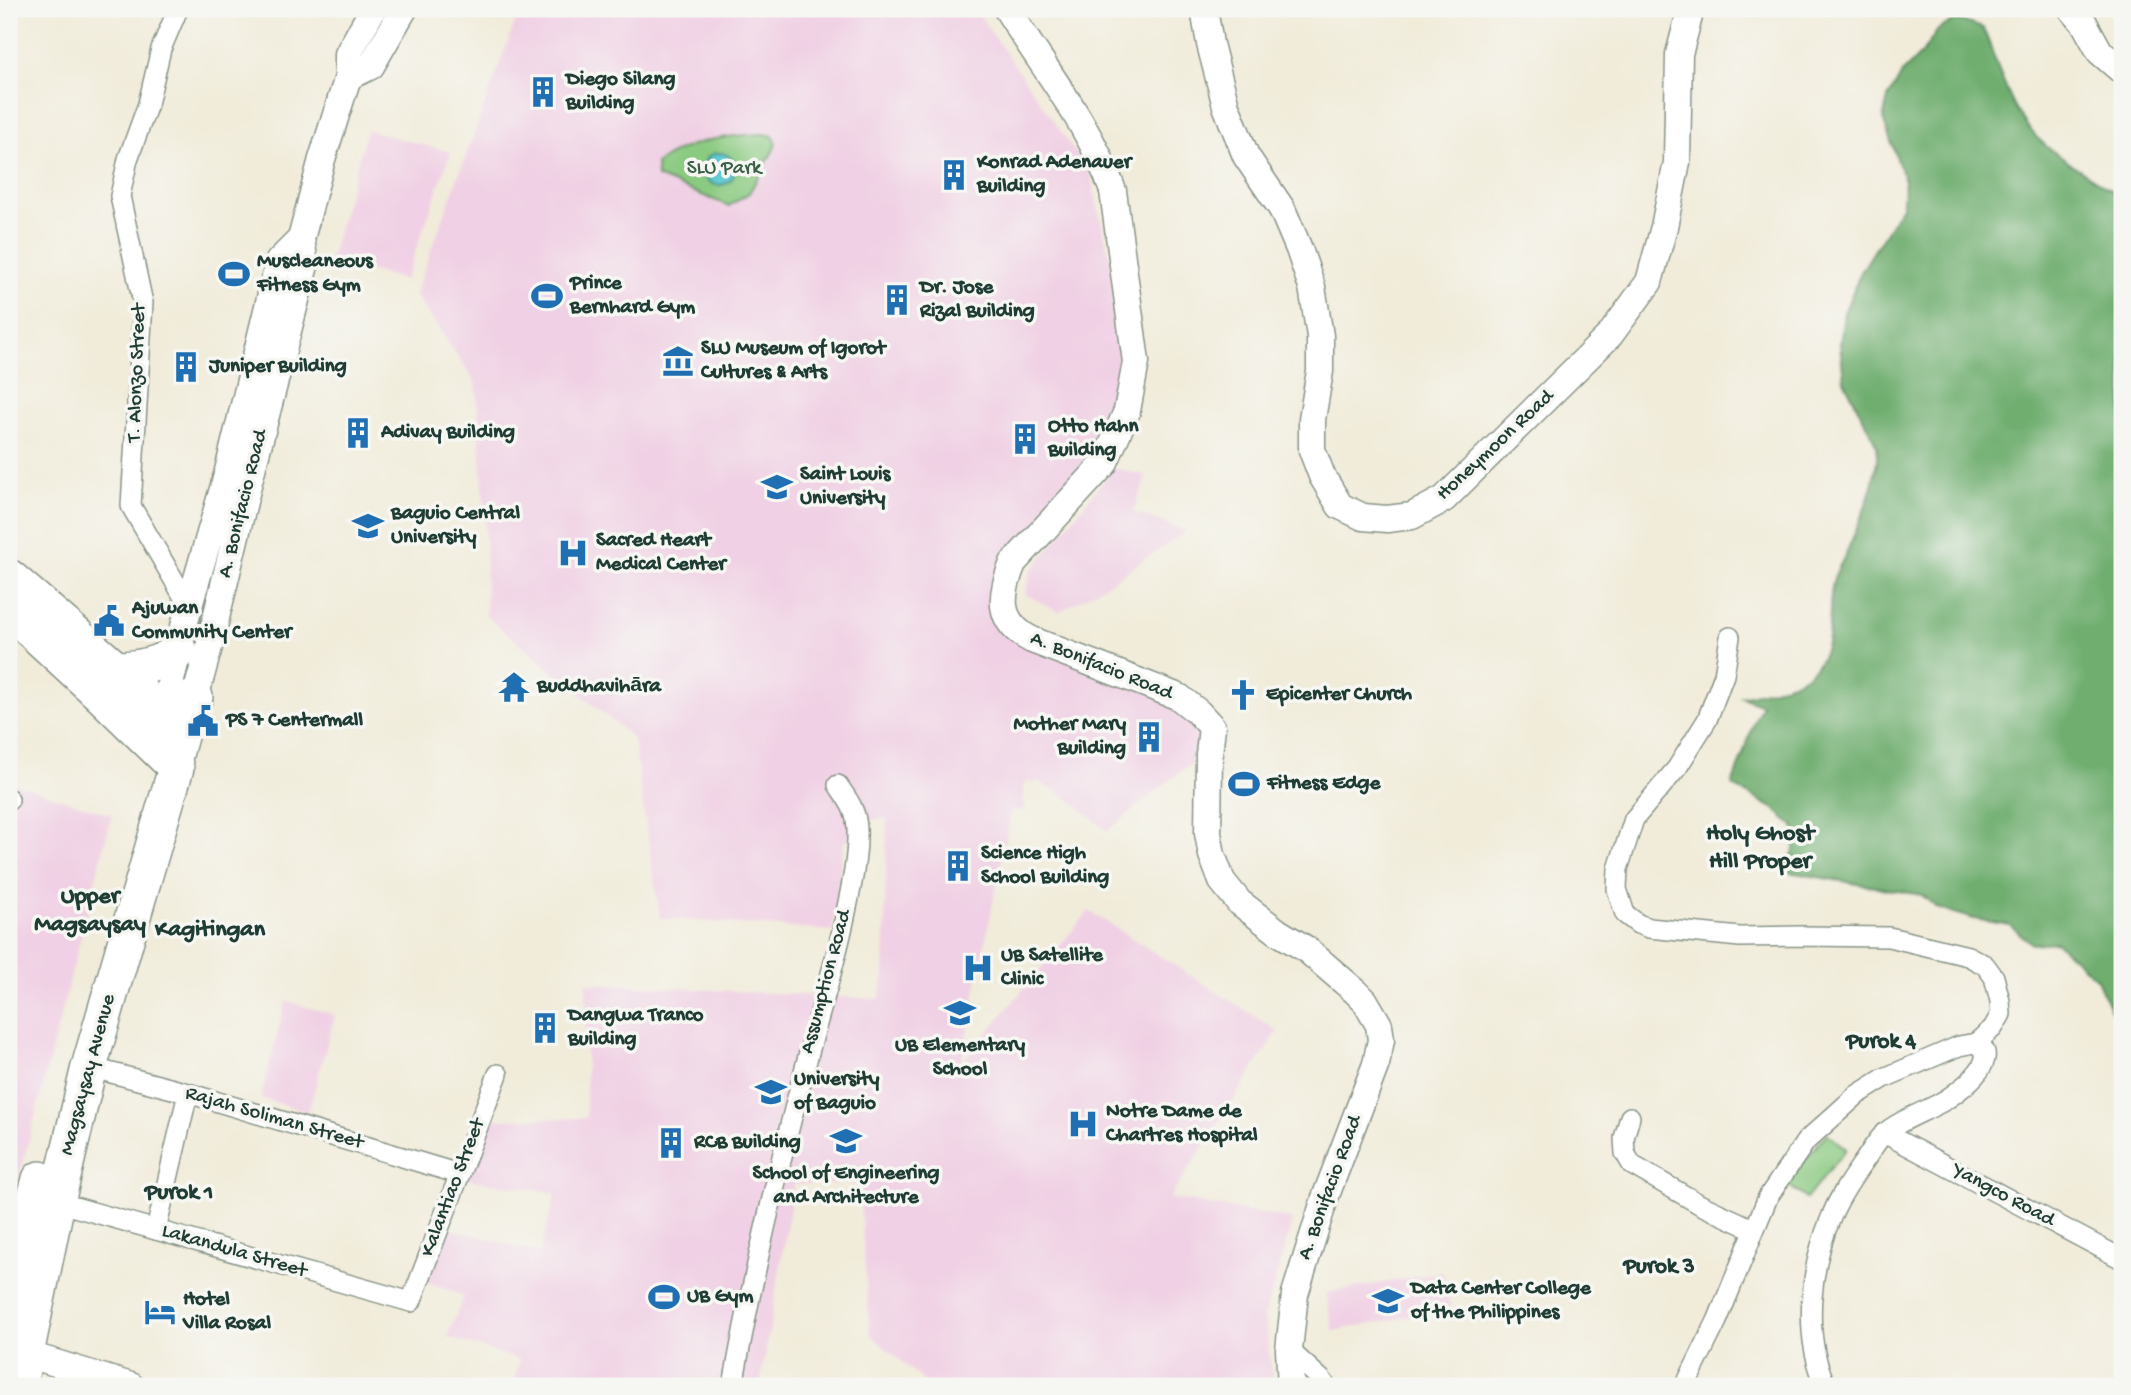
<svg xmlns="http://www.w3.org/2000/svg" width="2131" height="1395" viewBox="0 0 2131 1395" font-family="'Gochi Hand',sans-serif">
<style>
.built{fill:#f0d0e4}
.green{fill:#8bca81;stroke:#55845a;stroke-width:2}
.forest{fill:#70ae6f;stroke:#487652;stroke-width:2}
.water{fill:#5dcbd1;stroke:#3e8482;stroke-width:2}
.lines{fill:none;stroke-linecap:round;stroke-linejoin:round}
.street-casing{stroke:#889487;stroke-width:22}
.secondary-casing{stroke:#889487;stroke-width:29}
.highway-casing{stroke:#889487;stroke-width:38}
.street{stroke:#fff;stroke-width:19}
.secondary{stroke:#fff;stroke-width:26}
.highway{stroke:#fff;stroke-width:35}
.labels{text-anchor:middle;dominant-baseline:central;stroke-width:7;stroke-linejoin:round;paint-order:stroke}
.poi-label{font-size:21px;font-weight:bold;fill:#1f3d34;stroke:#f6f6f2;text-anchor:start}
.park-label{font-size:21px;fill:#3a6047;stroke:#f6f6f2}
.street-label{font-size:21px;fill:#1f3d34;stroke:#f6f6f2}
.neighbourhood-label{font-size:23px;font-weight:bold;fill:#1f3d34;stroke:#f6f6f2}
.quarter-label{font-size:24px;font-weight:bold;fill:#1f3d34;stroke:#f6f6f2}
</style>
<rect width="100%" height="100%" fill="#f6f6f2"/>
<filter id="ink" filterUnits="userSpaceOnUse"><feTurbulence type="fractalNoise" baseFrequency=".0143" numOctaves="2"/><feDisplacementMap in="SourceGraphic" scale="14" xChannelSelector="R" yChannelSelector="G"/><feConvolveMatrix kernelMatrix="1 2 1 2 8 2 1 2 1" color-interpolation-filters="sRGB"/></filter>
<filter id="wash" filterUnits="userSpaceOnUse"><feTurbulence type="fractalNoise" baseFrequency=".00686" numOctaves="4" result="noise"/><feDisplacementMap in="SourceGraphic" scale="28" xChannelSelector="R" yChannelSelector="G"/><feGaussianBlur stdDeviation="1.57" result="paint"/><feColorMatrix in="noise" values="0 0 0 0 0 0 0 0 0 0 0 0 0 0 0 0 0 1.4 0 .05"/><feComposite in="paint" operator="in"/></filter>
<g filter="url(#wash)">
<rect width="100%" height="100%" fill="#f1ecda"/>
<!-- built -->
<g class="built">
<polygon points="520,9 975,9 1090,173 1134,361 1119,421 996,612 1197,716 1204,753 1107,831 1068,798 1039,782 1027,782 1023,786 1024,810 1005,811 1011,812 961,1064 1089,911 1278,1031 1170,1198 1293,1219 1264,1317 1274,1386 929,1386 870,1334 859,1184 794,1184 760,1386 512,1386 520,1360 447,1337 464,1296 425,1281 444,1227 540,1253 556,1193 464,1179 489,1119 586,1118 586,983 879,999 884,978 887,818 874,819 844,842 833,931 660,918 633,738 486,616 485,513 476,383 415,294"/>
<polygon points="367,130 451,152 405,280 330,260"/>
<polygon points="1114,468 1147,476 1133,512 1187,531 1109,583 1059,612 1025,594 1031,571"/>
<polygon points="9,782 112,815 9,1218"/>
<polygon points="286,1001 335,1015 308,1112 261,1098"/>
<polygon points="1443,1272 1451,1309 1333,1331 1326,1293"/>
</g>
<!-- green -->
<g class="green">
<path d="M763,134L773,136C777,142 776,145 773,151L749,193L729,206L657,177L656,164C688,140 724,136 763,134Z"/>
<polygon points="1827,1133 1846,1149 1806,1199 1786,1183"/>
</g>
<!-- forest -->
<path class="forest" d="M1956,19L1983,28C2000,69 2010,116 2046,146C2070,165 2098,180 2122,198V1018L2110,1009L2097,979L2056,942L2032,944L2010,925L1974,919L1937,908L1922,895L1783,871L1795,849L1794,826L1774,809L1732,785L1755,720L1762,705L1742,697C1768,689 1803,687 1819,662C1835,640 1826,604 1834,578C1838,568 1844,559 1848,549C1860,521 1880,476 1877,446L1844,380L1840,344L1844,313L1861,272L1902,206L1905,181L1883,119L1888,98L1902,73L1922,53L1938,30Z"/>
<!-- water -->
<circle class="water" cx="719" cy="169" r="16"/>
</g>
<g filter="url(#ink)">
<g class="lines">
<defs>
<g id="street">
<polyline points="178,9 161,49 148,104 128,159 120,196 143,303 131,506 189,606"/>
<polyline points="1730,637 1724,675 1707,720 1677,768 1634,819 1618,869 1617,889 1625,914 1638,924 1649,928 1740,937 1802,936 1889,937 1968,956 1985,965 1994,977 2000,1001 2001,1014 1993,1028 1976,1043"/>
<polyline points="9,799 9,800"/>
<polyline points="89,1067 188,1093 459,1174"/>
<polyline points="1630,1117 1624,1138 1625,1153 1632,1165 1701,1205 1753,1229"/>
<polyline points="1884,1133 2122,1259"/>
<polyline points="57,1202 411,1302 498,1074"/>
<polyline points="156,1230 188,1093"/>
<polyline points="1289,1350 1322,1380 1326,1386"/>
<path d="M733,1386C752,1277 778,1168 807,1060C820,1011 836,962 846,912C852,884 858,856 857,828C856,809 848,800 838,785"/>
<polyline points="1685,1386 1717,1321 1768,1197 1806,1141 1857,1095 1884,1078 1959,1046 1976,1043"/>
<path d="M1826,1386C1802,1335 1810,1266 1832,1215C1839,1197 1851,1180 1862,1164C1869,1155 1875,1142 1884,1134C1896,1122 1924,1112 1940,1103C1955,1095 2006,1058 1976,1043"/>
</g>
<g id="secondary">
<path d="M1007,9C1043,68 1090,124 1113,191L1136,362L1127,411L1104,464L1013,563C1000,595 996,622 1032,640L1179,697L1199,713L1212,727L1209,754L1208,833L1212,855L1222,881L1239,902L1278,932L1306,949L1356,992L1365,1001L1379,1025L1381,1040L1376,1064L1325,1198L1295,1294L1289,1350L1291,1386"/>
<polyline points="1204,9 1210,44 1226,106 1246,156 1282,209 1299,249 1312,287 1320,336 1320,371 1312,419 1312,450 1322,476 1340,506 1363,517 1387,519 1412,516 1444,499 1610,335 1649,282 1664,227 1677,162 1679,54 1691,9"/>
<polyline points="2072,9 2084,23 2100,52 2122,71"/>
<polyline points="348,77 371,66 404,9"/>
<polyline points="165,705 189,606 227,475 279,261 301,239"/>
<polyline points="176,768 210,643 249,481 305,265 301,239 322,159 348,77 348,54 373,9"/>
<polyline points="26,1354 131,1386"/>
</g>
<g id="highway">
<polyline points="9,577 124,676 141,693 156,717 176,768 89,1067 57,1202 26,1354 18,1386"/>
<polyline points="9,610 102,696 166,758"/>
<path d="M115,669C140,669 158,665 179,651"/>
<path d="M130,700C152,704 174,709 195,697"/>
<polyline points="9,1294 40,1179"/>
</g>
</defs>
<!-- street casing -->
<use href="#street" class="street-casing"/>
<!-- secondary casing -->
<use href="#secondary" class="secondary-casing"/>
<!-- highway casing -->
<use href="#highway" class="highway-casing"/>
<!-- street -->
<use href="#street" class="street"/>
<!-- secondary -->
<use href="#secondary" class="secondary"/>
<!-- highway -->
<use href="#highway" class="highway"/>
</g>
</g>
<!-- icons -->
<defs>
<symbol id="building-bare" viewBox="-9 -9 18 18"><path d="M-4-6H4V6H1V3H-1V6H-4ZM-2.5-4.3h1.7v1.8h-1.7ZM.8-4.3h1.7v1.8H.8ZM-2.5-1h1.7V.8h-1.7ZM.8-1h1.7V.8H.8Z" fill="#1f6fb2" stroke="#f6f6f2" stroke-width="2.5" paint-order="stroke"/></symbol>
<symbol id="stadium-bare" viewBox="-9 -9 18 18"><path d="M0-5a6.5 5 0 1 0 0 10a6.5 5 0 1 0 0-10ZM-3.5-1.8h7v3.6h-7Z" fill="#1f6fb2" stroke="#f6f6f2" stroke-width="2.5" paint-order="stroke"/></symbol>
<symbol id="museum-bare" viewBox="-9 -9 18 18"><path d="M0-6L6-3V-2H-6V-3ZM-5-1h2V3h-2ZM-1-1h2V3h-2ZM3-1h2V3H3ZM-6 4H6V6H-6Z" fill="#1f6fb2" stroke="#f6f6f2" stroke-width="2.5" paint-order="stroke"/></symbol>
<symbol id="university-bare" viewBox="-9 -9 18 18"><path d="M0-5L7-2L0 1L-7-2ZM-4 1L0 2.5L4 1V4Q0 6-4 4Z" fill="#1f6fb2" stroke="#f6f6f2" stroke-width="2.5" paint-order="stroke"/></symbol>
<symbol id="hospital-bare" viewBox="-9 -9 18 18"><path d="M-5-5h3v3.5h4V-5h3V5h-3V1.5h-4V5h-3Z" fill="#1f6fb2" stroke="#f6f6f2" stroke-width="2.5" paint-order="stroke"/></symbol>
<symbol id="civic-bare" viewBox="-9 -9 18 18"><path d="M-.6-6.5H3V-4.5H.6V-3L4-1V1h2V6H-6V1h2V-1L-.6-3ZM-1.2 2.5V6h2.4V2.5Z" fill="#1f6fb2" stroke="#f6f6f2" stroke-width="2.5" paint-order="stroke"/></symbol>
<symbol id="temple-bare" viewBox="-9 -9 18 18"><path d="M0-6L5-2H3V0L6.5 2.5H4V6H1.5V3h-3V6H-4V2.5H-6.5L-3 0V-2H-5Z" fill="#1f6fb2" stroke="#f6f6f2" stroke-width="2.5" paint-order="stroke"/></symbol>
<symbol id="church-bare" viewBox="-9 -9 18 18"><path d="M-1.2-6h2.4v3.5h3.3v2.4h-3.3V6h-2.4V-.1h-3.3v-2.4h3.3Z" fill="#1f6fb2" stroke="#f6f6f2" stroke-width="2.5" paint-order="stroke"/></symbol>
<symbol id="school-bare" viewBox="-9 -9 18 18"><path d="M0-5L7-2L0 1L-7-2ZM-4 1L0 2.5L4 1V4Q0 6-4 4Z" fill="#1f6fb2" stroke="#f6f6f2" stroke-width="2.5" paint-order="stroke"/></symbol>
<symbol id="hotel-bare" viewBox="-9 -9 18 18"><path d="M-6-4.5h1.5V1H6V5H4.5V3h-9V5H-6ZM-4 0a1.8 1.8 0 1 1 3.6 0ZM.5 0V-2.5h3Q6-2.5 6 0Z" fill="#1f6fb2" stroke="#f6f6f2" stroke-width="2.5" paint-order="stroke"/></symbol>
</defs>
<g fill-rule="evenodd">
<use href="#building-bare" x="521" y="70" width="44" height="44"/>
<use href="#building-bare" x="932" y="153" width="44" height="44"/>
<use href="#stadium-bare" x="212" y="252" width="44" height="44"/>
<use href="#stadium-bare" x="525" y="274" width="44" height="44"/>
<use href="#building-bare" x="875" y="278" width="44" height="44"/>
<use href="#museum-bare" x="656" y="339" width="44" height="44"/>
<use href="#building-bare" x="164" y="345" width="44" height="44"/>
<use href="#building-bare" x="336" y="411" width="44" height="44"/>
<use href="#building-bare" x="1003" y="417" width="44" height="44"/>
<use href="#university-bare" x="755" y="465" width="44" height="44"/>
<use href="#university-bare" x="346" y="504" width="44" height="44"/>
<use href="#hospital-bare" x="551" y="531" width="44" height="44"/>
<use href="#civic-bare" x="87" y="599" width="44" height="44"/>
<use href="#temple-bare" x="492" y="665" width="44" height="44"/>
<use href="#church-bare" x="1221" y="673" width="44" height="44"/>
<use href="#civic-bare" x="181" y="699" width="44" height="44"/>
<use href="#building-bare" x="1127" y="715" width="44" height="44"/>
<use href="#stadium-bare" x="1222" y="762" width="44" height="44"/>
<use href="#building-bare" x="936" y="844" width="44" height="44"/>
<use href="#hospital-bare" x="956" y="946" width="44" height="44"/>
<use href="#school-bare" x="938" y="991" width="44" height="44"/>
<use href="#building-bare" x="523" y="1006" width="44" height="44"/>
<use href="#university-bare" x="749" y="1070" width="44" height="44"/>
<use href="#hospital-bare" x="1061" y="1102" width="44" height="44"/>
<use href="#school-bare" x="824" y="1119" width="44" height="44"/>
<use href="#building-bare" x="649" y="1121" width="44" height="44"/>
<use href="#stadium-bare" x="642" y="1275" width="44" height="44"/>
<use href="#university-bare" x="1366" y="1279" width="44" height="44"/>
<use href="#hotel-bare" x="138" y="1290" width="44" height="44"/>
</g>
<g class="labels">
<!-- poi labels -->
<g class="poi-label">
<text x="566" y="80">Diego Silang<tspan x="566" dy="24">Building</tspan></text>
<text x="977" y="163">Konrad Adenauer<tspan x="977" dy="24">Building</tspan></text>
<text x="257" y="262">Muscleaneous<tspan x="257" dy="24">Fitness Gym</tspan></text>
<text x="570" y="284">Prince<tspan x="570" dy="24">Bernhard Gym</tspan></text>
<text x="920" y="288">Dr. Jose<tspan x="920" dy="24">Rizal Building</tspan></text>
<text x="701" y="349">SLU Museum of Igorot<tspan x="701" dy="24">Cultures &amp; Arts</tspan></text>
<text x="209" y="367">Juniper Building</text>
<text x="1048" y="427">Otto Hahn<tspan x="1048" dy="24">Building</tspan></text>
<text x="381" y="433">Adivay Building</text>
<text x="800" y="475">Saint Louis<tspan x="800" dy="24">University</tspan></text>
<text x="391" y="514">Baguio Central<tspan x="391" dy="24">University</tspan></text>
<text x="596" y="541">Sacred Heart<tspan x="596" dy="24">Medical Center</tspan></text>
<text x="132" y="609">Ajuwan<tspan x="132" dy="24">Community Center</tspan></text>
<text x="537" y="687">Buddhavihāra</text>
<text x="1266" y="695">Epicenter Church</text>
<text x="226" y="721">PS 7 Centermall</text>
<text x="1126" y="725" text-anchor="end">Mother Mary<tspan x="1126" dy="24">Building</tspan></text>
<text x="1267" y="784">Fitness Edge</text>
<text x="981" y="854">Science High<tspan x="981" dy="24">School Building</tspan></text>
<text x="1001" y="956">UB Satellite<tspan x="1001" dy="24">Clinic</tspan></text>
<text x="568" y="1016">Dangwa Tranco<tspan x="568" dy="24">Building</tspan></text>
<text x="960" y="1046" text-anchor="middle">UB Elementary<tspan x="960" dy="24">School</tspan></text>
<text x="794" y="1080">University<tspan x="794" dy="24">of Baguio</tspan></text>
<text x="1106" y="1112">Notre Dame de<tspan x="1106" dy="24">Chartres Hospital</tspan></text>
<text x="694" y="1143">RCB Building</text>
<text x="846" y="1174" text-anchor="middle">School of Engineering<tspan x="846" dy="24">and Architecture</tspan></text>
<text x="1411" y="1289">Data Center College<tspan x="1411" dy="24">of the Philippines</tspan></text>
<text x="687" y="1297">UB Gym</text>
<text x="183" y="1300">Hotel<tspan x="183" dy="24">Villa Rosal</tspan></text>
</g>
<!-- park labels -->
<g class="park-label">
<text x="724" y="169">SLU Park</text>
</g>
<!-- street labels -->
<g class="street-label">
<text transform="translate(138 373) rotate(-88)">T. Alonzo Street</text>
<text transform="translate(1496 446) rotate(-43)">Honeymoon Road</text>
<text transform="translate(244 504) rotate(-76)">A. Bonifacio Road</text>
<text transform="translate(1101 667) rotate(22)">A. Bonifacio Road</text>
<text transform="translate(827 982) rotate(-75)">Assumption Road</text>
<text transform="translate(89 1075) rotate(-75)">Magsaysay Avenue</text>
<text transform="translate(274 1119) rotate(16)">Rajah Soliman Street</text>
<text transform="translate(454 1188) rotate(-69)">Kalantiao Street</text>
<text transform="translate(1331 1188) rotate(-70)">A. Bonifacio Road</text>
<text transform="translate(2003 1196) rotate(28)">Yangco Road</text>
<text transform="translate(234 1252) rotate(16)">Lakandula Street</text>
</g>
<!-- neighbourhood labels -->
<g class="neighbourhood-label">
<text x="1881" y="1042">Purok 4</text>
<text x="179" y="1193">Purok 1</text>
<text x="1659" y="1267">Purok 3</text>
</g>
<!-- quarter labels -->
<g class="quarter-label">
<text x="1760" y="834">Holy Ghost<tspan x="1760" dy="28">Hill Proper</tspan></text>
<text x="90" y="897">Upper<tspan x="90" dy="28">Magsaysay</tspan></text>
<text x="210" y="930">Kagitingan</text>
</g>
</g>
<!-- margin -->
<rect width="2131" height="1395" fill="none" stroke="#f6f6f2" stroke-width="35"/>
</svg>
